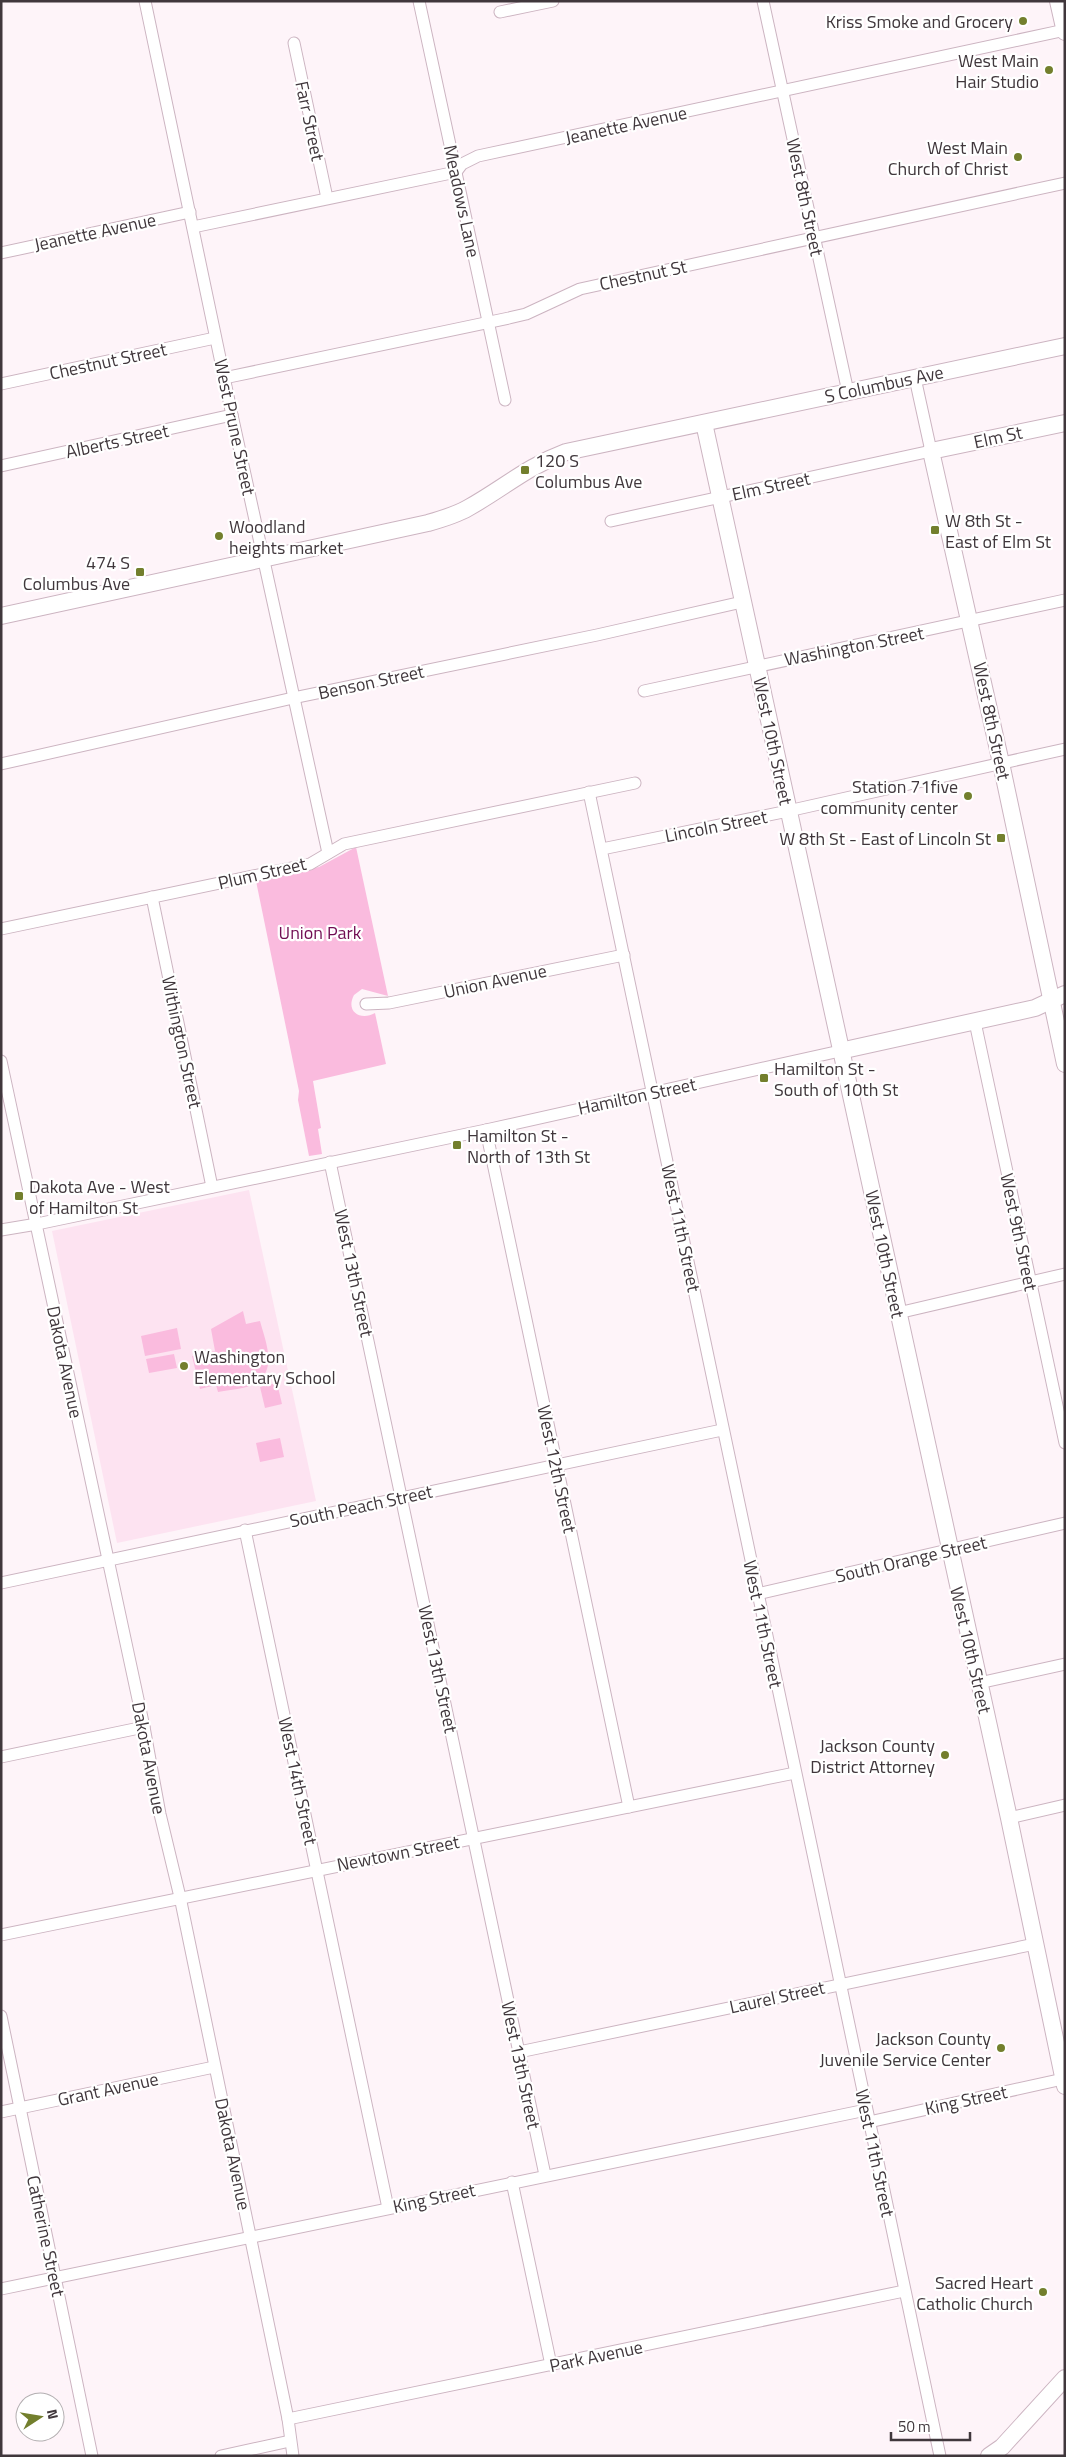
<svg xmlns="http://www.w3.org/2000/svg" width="1066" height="2457" viewBox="0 0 1066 2457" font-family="'Titillium Web',sans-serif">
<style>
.built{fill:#fde3f1}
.green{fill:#fabbde}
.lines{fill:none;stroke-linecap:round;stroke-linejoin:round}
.street-casing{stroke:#ccb4c1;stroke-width:13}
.secondary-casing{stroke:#ccb4c1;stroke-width:18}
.street{stroke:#fff;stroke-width:11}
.secondary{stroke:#fff;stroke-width:16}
.poi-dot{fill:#737f2d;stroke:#fff;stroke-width:2}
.labels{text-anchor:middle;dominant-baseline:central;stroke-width:4.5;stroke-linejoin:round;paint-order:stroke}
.poi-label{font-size:18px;fill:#40373c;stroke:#fff;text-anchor:end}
.street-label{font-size:18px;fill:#40373c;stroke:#fff}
.park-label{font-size:18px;fill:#700c52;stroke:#fff}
</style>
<rect width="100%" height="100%" fill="#fef4f9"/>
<!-- built -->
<polygon class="built" points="249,1190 316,1501 117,1543 52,1231"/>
<!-- green -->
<g class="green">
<path d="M356,847L388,996L362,989L354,995C345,1012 361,1021 375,1013L386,1064L313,1081L321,1128L318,1129L322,1154L309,1156L298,1100L299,1091L256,881L319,867Z"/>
<path d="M243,1311L246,1324L260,1321C265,1340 278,1369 256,1383C246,1389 229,1390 218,1392L216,1385L200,1389L192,1356L215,1351L211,1329Z"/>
<polygon points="177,1328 181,1349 145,1356 141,1336"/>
<polygon points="174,1354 177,1368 149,1373 146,1359"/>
<polygon points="277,1383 282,1404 265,1408 260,1387"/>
<polygon points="280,1438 284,1457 260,1462 256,1443"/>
</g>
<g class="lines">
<defs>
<g id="street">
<polyline points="145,1 232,415 328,853"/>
<polyline points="419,1 505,400"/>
<polyline points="763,1 848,392"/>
<polyline points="500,12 553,1"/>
<polyline points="294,43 327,198"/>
<polyline points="193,227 456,172 462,164 478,156 1065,30"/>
<polyline points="1,253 190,212"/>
<polyline points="224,378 509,318 526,314 580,289 1065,183"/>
<polyline points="1,384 215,338"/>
<polyline points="1,466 232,415"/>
<polyline points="611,521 931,451 915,378"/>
<polyline points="644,691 1065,600"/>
<polyline points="1,764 293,698 597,635 742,602"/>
<polyline points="589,792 940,2456"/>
<polyline points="602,849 788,811 1065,749"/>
<polyline points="152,897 212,1187"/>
<polyline points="1,929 310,864 344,844 635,783"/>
<polyline points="366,1004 389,1003 624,955"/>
<polyline points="975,1022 1065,1443"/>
<polyline points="1,1061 144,1727 160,1814 180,1897 288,2419 293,2456"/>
<polyline points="486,1130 629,1807"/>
<polyline points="330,1162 545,2175"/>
<polyline points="1,1230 37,1224 486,1130 840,1051"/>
<polyline points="898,1313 1065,1274"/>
<polyline points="245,1530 388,2208"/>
<polyline points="1,1583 722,1430"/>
<polyline points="757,1594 1065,1523"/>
<polyline points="979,1683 1065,1664"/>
<polyline points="1,1757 144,1727"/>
<polyline points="1009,1818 1065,1805"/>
<polyline points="1,1935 795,1773"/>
<polyline points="1,2016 92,2456"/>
<polyline points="519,2052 1035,1944"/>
<polyline points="1,2112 214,2067"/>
<polyline points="869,2122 1063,2079"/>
<polyline points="512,2182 551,2365"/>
<polyline points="1,2289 866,2110"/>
<polyline points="288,2419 904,2291"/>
<polyline points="221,2456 290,2441"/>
</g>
<g id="secondary">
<polyline points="1058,1 1065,32"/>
<polyline points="704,423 1009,1818 1065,2086"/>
<polyline points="1065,423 931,451 1001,763 1065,1064"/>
<path d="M1,616L428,523C442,519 456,515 468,508C504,488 526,467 566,452L1065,346"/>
<polyline points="840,1051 1035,1008 1065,994"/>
<polyline points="989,2456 1002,2447 1065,2378"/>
</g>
</defs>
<!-- street casing -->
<use href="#street" class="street-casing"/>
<!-- secondary casing -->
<use href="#secondary" class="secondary-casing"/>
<!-- street -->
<use href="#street" class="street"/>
<!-- secondary -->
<use href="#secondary" class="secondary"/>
</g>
<!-- markers -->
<g class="poi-dot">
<circle cx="1023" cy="21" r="5"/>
<circle cx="1049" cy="70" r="5"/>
<circle cx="1018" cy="157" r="5"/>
<rect x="520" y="465" width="10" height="10" rx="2.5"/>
<rect x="930" y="525" width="10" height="10" rx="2.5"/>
<circle cx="219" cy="536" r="5"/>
<rect x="135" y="567" width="10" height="10" rx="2.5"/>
<circle cx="968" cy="796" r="5"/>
<rect x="996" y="833" width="10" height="10" rx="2.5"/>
<rect x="759" y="1073" width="10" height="10" rx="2.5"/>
<rect x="452" y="1140" width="10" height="10" rx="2.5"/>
<rect x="14" y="1191" width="10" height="10" rx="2.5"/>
<circle cx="184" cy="1366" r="5"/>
<circle cx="945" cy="1755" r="5"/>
<circle cx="1001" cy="2048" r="5"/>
<circle cx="1043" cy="2292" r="5"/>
</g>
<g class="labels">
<!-- poi labels -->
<g class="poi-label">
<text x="1013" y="21">Kriss Smoke and Grocery</text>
<text x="1039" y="60">West Main<tspan x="1039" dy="21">Hair Studio</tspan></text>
<text x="1008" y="147">West Main<tspan x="1008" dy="21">Church of Christ</tspan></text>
<text x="535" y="460" text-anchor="start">120 S<tspan x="535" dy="21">Columbus Ave</tspan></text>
<text x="945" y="520" text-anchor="start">W 8th St -<tspan x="945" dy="21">East of Elm St</tspan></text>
<text x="229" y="526" text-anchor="start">Woodland<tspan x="229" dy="21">heights market</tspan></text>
<text x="130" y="562">474 S<tspan x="130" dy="21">Columbus Ave</tspan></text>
<text x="958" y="786">Station 71five<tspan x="958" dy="21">community center</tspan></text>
<text x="991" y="838">W 8th St - East of Lincoln St</text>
<text x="774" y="1068" text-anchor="start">Hamilton St -<tspan x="774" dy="21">South of 10th St</tspan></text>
<text x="467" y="1135" text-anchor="start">Hamilton St -<tspan x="467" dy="21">North of 13th St</tspan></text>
<text x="29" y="1186" text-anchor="start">Dakota Ave - West<tspan x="29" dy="21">of Hamilton St</tspan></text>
<text x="194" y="1356" text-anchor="start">Washington<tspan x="194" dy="21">Elementary School</tspan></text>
<text x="935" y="1745">Jackson County<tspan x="935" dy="21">District Attorney</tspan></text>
<text x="991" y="2038">Jackson County<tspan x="991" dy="21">Juvenile Service Center</tspan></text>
<text x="1033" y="2282">Sacred Heart<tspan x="1033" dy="21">Catholic Church</tspan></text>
</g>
<!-- street labels -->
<g class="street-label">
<text transform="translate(310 121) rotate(78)">Farr Street</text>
<text transform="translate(626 125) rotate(-12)">Jeanette Avenue</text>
<text transform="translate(805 197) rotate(78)">West 8th Street</text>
<text transform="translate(462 201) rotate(78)">Meadows Lane</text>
<text transform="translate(95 232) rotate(-12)">Jeanette Avenue</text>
<text transform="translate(643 275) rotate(-12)">Chestnut St</text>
<text transform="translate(108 361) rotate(-12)">Chestnut Street</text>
<text transform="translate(884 384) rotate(-12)">S Columbus Ave</text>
<text transform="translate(235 427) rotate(78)">West Prune Street</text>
<text transform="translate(998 437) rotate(-12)">Elm St</text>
<text transform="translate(117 441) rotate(-12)">Alberts Street</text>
<text transform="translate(771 486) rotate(-12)">Elm Street</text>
<text transform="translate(854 646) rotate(-11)">Washington Street</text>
<text transform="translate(371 682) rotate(-12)">Benson Street</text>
<text transform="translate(992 721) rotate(78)">West 8th Street</text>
<text transform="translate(773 741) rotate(78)">West 10th Street</text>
<text transform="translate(716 826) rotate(-11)">Lincoln Street</text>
<text transform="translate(262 873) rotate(-13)">Plum Street</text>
<text transform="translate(495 981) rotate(-12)">Union Avenue</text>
<text transform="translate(182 1042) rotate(78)">Withington Street</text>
<text transform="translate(637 1096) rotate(-12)">Hamilton Street</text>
<text transform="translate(681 1228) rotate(78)">West 11th Street</text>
<text transform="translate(1019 1232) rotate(78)">West 9th Street</text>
<text transform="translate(885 1254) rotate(78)">West 10th Street</text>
<text transform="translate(354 1273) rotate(78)">West 13th Street</text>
<text transform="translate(65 1362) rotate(78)">Dakota Avenue</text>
<text transform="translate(557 1469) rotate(78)">West 12th Street</text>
<text transform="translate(361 1506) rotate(-12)">South Peach Street</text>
<text transform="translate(911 1559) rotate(-13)">South Orange Street</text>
<text transform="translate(763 1624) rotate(78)">West 11th Street</text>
<text transform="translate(971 1650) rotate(77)">West 10th Street</text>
<text transform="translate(438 1669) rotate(78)">West 13th Street</text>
<text transform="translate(149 1758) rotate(79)">Dakota Avenue</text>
<text transform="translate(298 1781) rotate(78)">West 14th Street</text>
<text transform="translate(398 1853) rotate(-11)">Newtown Street</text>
<text transform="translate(777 1997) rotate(-12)">Laurel Street</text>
<text transform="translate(521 2065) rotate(78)">West 13th Street</text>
<text transform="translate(108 2089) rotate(-12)">Grant Avenue</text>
<text transform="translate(966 2100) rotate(-12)">King Street</text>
<text transform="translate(875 2153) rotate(78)">West 11th Street</text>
<text transform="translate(233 2154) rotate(78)">Dakota Avenue</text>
<text transform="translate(434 2198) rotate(-12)">King Street</text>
<text transform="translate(46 2236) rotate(78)">Catherine Street</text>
<text transform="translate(596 2356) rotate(-12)">Park Avenue</text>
</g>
<!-- park labels -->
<g class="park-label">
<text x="320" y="932">Union Park</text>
</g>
</g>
<!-- border -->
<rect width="1066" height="2457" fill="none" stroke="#40373c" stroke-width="5"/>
<!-- north arrow -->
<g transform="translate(40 2417) rotate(78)"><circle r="24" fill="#ffffff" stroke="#b3afb1"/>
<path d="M0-4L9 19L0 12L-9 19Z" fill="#737f2d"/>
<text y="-8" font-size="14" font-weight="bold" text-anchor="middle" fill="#40373c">N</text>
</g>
<!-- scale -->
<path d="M891 2432v8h79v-8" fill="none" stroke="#40373c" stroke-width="2.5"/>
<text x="898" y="2432" font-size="15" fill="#40373c" stroke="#ffffff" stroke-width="4" paint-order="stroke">50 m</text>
</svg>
